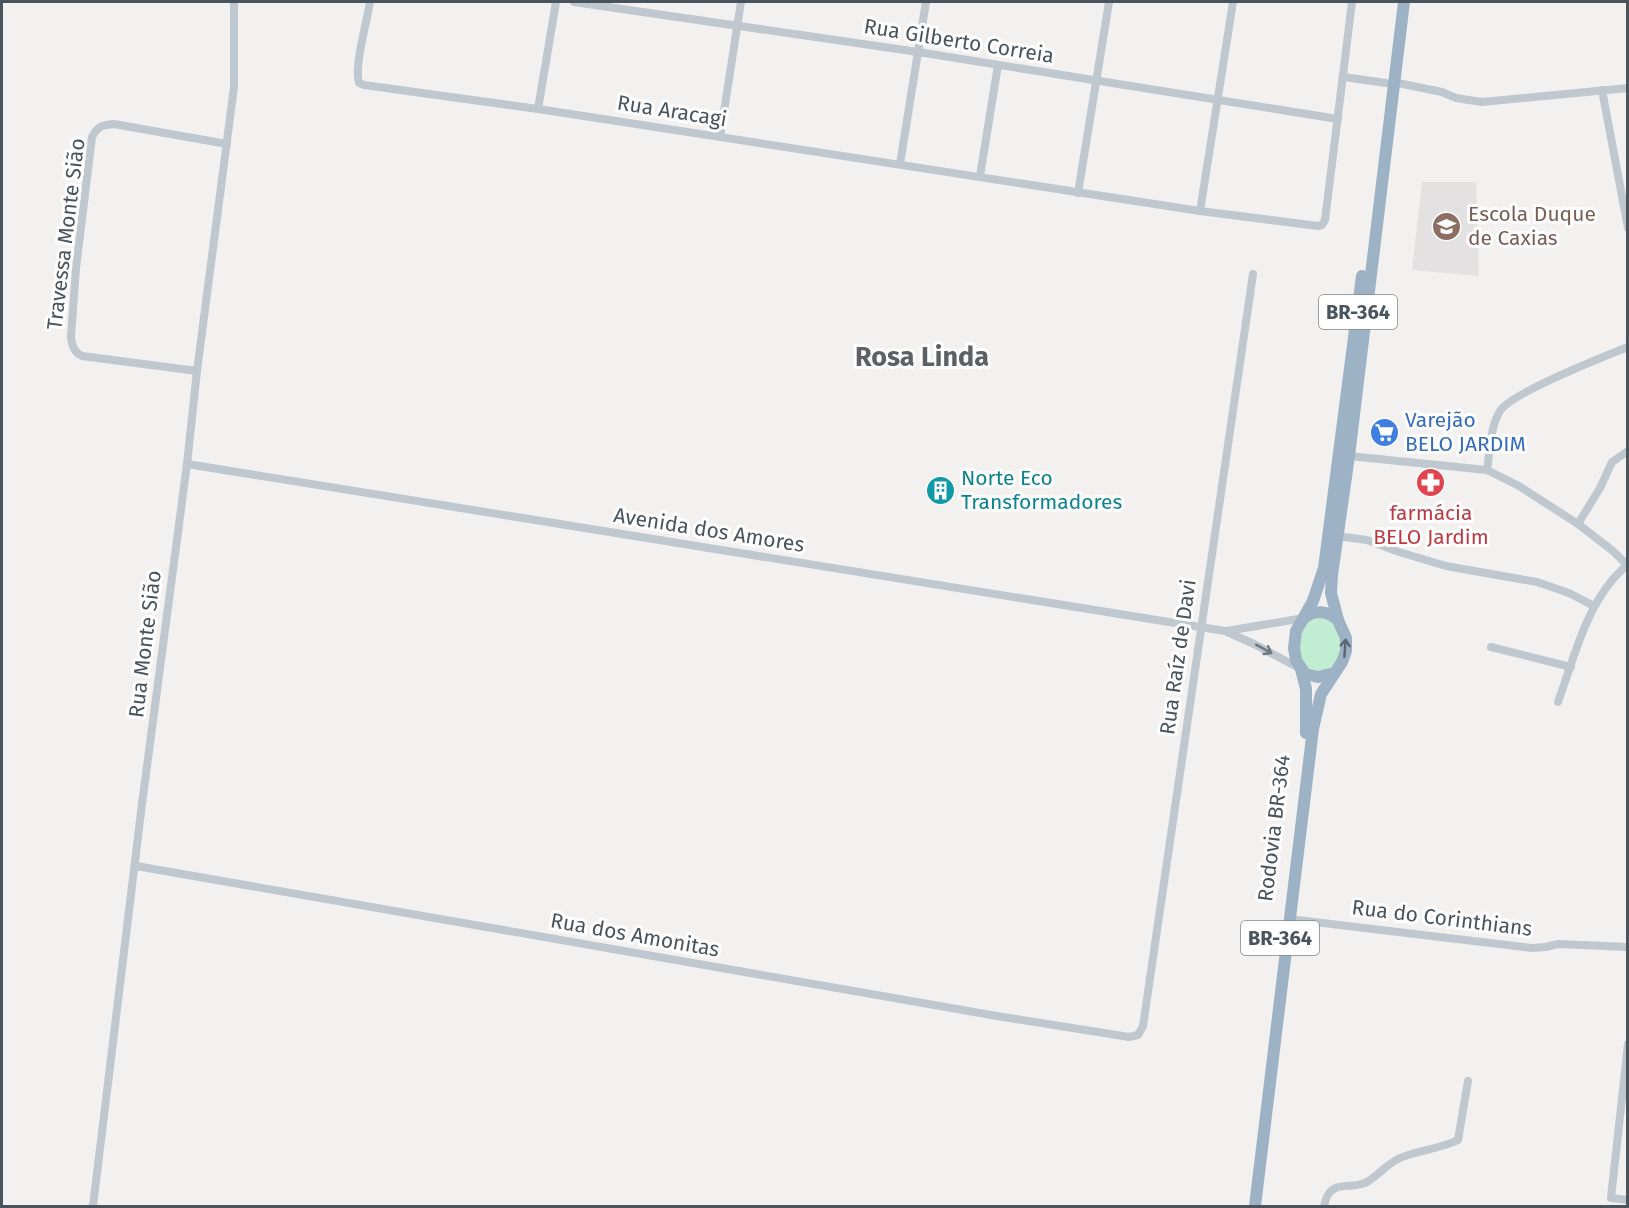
<svg xmlns="http://www.w3.org/2000/svg" width="1629" height="1208" viewBox="0 0 1629 1208" font-family="'Fira Sans',sans-serif">
<style>
.education{fill:#e4e1e2}
.green{fill:#c1eed2}
.lines{fill:none;stroke-linecap:round;stroke-linejoin:round}
.minor{stroke:#bfc8ce;stroke-width:8}
.trunk{stroke:#9eb2c6;stroke-width:12}
.oneway{stroke:#5a6772}
.oneway2{stroke:#6c777f}
.labels{text-anchor:middle;dominant-baseline:central;stroke-width:6;stroke-linejoin:round;paint-order:stroke}
.shield{fill:#fff;stroke:#80878e;stroke-width:1.5}
.shield-label{font-size:20px;font-weight:bold;fill:#49545d}
.street-label{font-size:21px;fill:#49545d;stroke:#fff}
.education-label{font-size:21px;fill:#785e54;stroke:#fff;text-anchor:start}
.shop-label{font-size:21px;fill:#366cbe;stroke:#fff;text-anchor:start}
.culture-label{font-size:21px;fill:#0d838f;stroke:#fff;text-anchor:start}
.health-label{font-size:21px;fill:#be3a42;stroke:#fff}
.district-label{font-size:27px;font-weight:bold;fill:#5d6165;stroke:#fff}
</style>
<rect width="100%" height="100%" fill="#f3f0f0"/>
<!-- education -->
<polygon class="education" points="1422,182 1476,182 1479,276 1412,270"/>
<!-- green -->
<path class="green" d="M1326,617L1339,628C1339,634 1342,641 1341,647C1340,668 1324,674 1306,669C1298,652 1294,635 1306,620Z"/>
<g class="lines">
<!-- minor -->
<g class="minor">
<path d="M370,2C367,22 354,65 359,83L364,85L538,109L1200,211L1318,226L1322,225L1325,220L1352,2"/>
<polyline points="574,2 918,52 1338,119"/>
<polyline points="1344,77 1386,83"/>
<polyline points="1393,82 1442,92 1456,98 1482,102 1628,88"/>
<polyline points="1602,90 1628,228"/>
<polyline points="538,109 556,2"/>
<polyline points="720,137 741,2"/>
<polyline points="900,164 926,2"/>
<polyline points="980,176 998,65"/>
<polyline points="1078,193 1109,2"/>
<polyline points="1200,211 1233,2"/>
<path d="M197,371L82,356C74,352 72,346 71,337L76,268L92,137C98,126 102,125 114,124L227,144"/>
<polyline points="1349,456 1487,470 1519,486 1578,524 1613,551 1628,566"/>
<polyline points="187,464 1225,631 1254,644 1299,668"/>
<path d="M1487,470C1490,451 1490,427 1500,411C1511,393 1603,357 1628,347"/>
<polyline points="1578,524 1600,488 1612,462 1628,451"/>
<polyline points="1337,536 1367,540 1399,552 1446,566 1537,582 1569,593 1594,606"/>
<polyline points="1227,631 1304,618"/>
<polyline points="1491,647 1571,667"/>
<path d="M1558,702C1575,655 1587,600 1626,566L1628,568"/>
<polyline points="136,866 997,1016 1129,1037 1138,1035 1143,1026 1253,274"/>
<polyline points="1289,919 1532,948 1546,947 1558,944 1628,947"/>
<polyline points="1628,1044 1611,1198 1628,1200"/>
<polyline points="93,1206 142,804 187,464 197,371 234,87 234,2"/>
<path d="M1324,1206C1330,1178 1347,1190 1365,1183C1376,1178 1385,1165 1400,1158C1418,1150 1440,1149 1458,1140L1468,1081"/>
</g>
<!-- trunk -->
<g class="trunk">
<path d="M1304,618C1315,609 1328,611 1338,620"/>
<polyline points="1301,669 1306,689 1306,733"/>
<polyline points="1334,673 1318,677 1305,674 1296,660 1294,648 1296,631 1313,601 1324,568 1362,276"/>
<polyline points="1255,1206 1313,729 1321,694 1342,662 1346,651 1346,638 1338,620 1331,593 1332,575 1349,456 1404,2"/>
</g>
</g>
<!-- one-way arrows -->
<defs><path id="oneway-shaft" d="M-6 0H5M1.5-3L5.5 0L1.5 3" fill="none" stroke-width="1.6" stroke-linecap="round" stroke-linejoin="round" transform="scale(1.5)"/></defs>
<use class="oneway" href="#oneway-shaft" transform="translate(1345 648) rotate(-86)"/>
<use class="oneway2" href="#oneway-shaft" transform="translate(1264 649) rotate(29)"/>
<!-- icons -->
<defs>
<symbol id="school-disc" viewBox="-11 -11 22 22"><circle r="9.5" fill="#8d6e63" stroke="#fff"/><path d="M0-5L7-2L0 1L-7-2ZM-4 1L0 2.5L4 1V4Q0 6-4 4Z" fill="#fff"/></symbol>
<symbol id="supermarket-disc" viewBox="-11 -11 22 22"><circle r="9.5" fill="#3f7fe0" stroke="#fff"/><path d="M-6-5.5h2.5l.6 2H6L4.5 2H-2.5L-4.4-4H-6ZM-1.5 3.2a1.3 1.3 0 1 0 .1 0ZM3 3.2a1.3 1.3 0 1 0 .1 0Z" fill="#fff"/></symbol>
<symbol id="pharmacy-disc" viewBox="-11 -11 22 22"><circle r="9.5" fill="#e0444e" stroke="#fff"/><path d="M-2-6h4v4h4v4h-4v4h-4v-4h-4v-4h4Z" fill="#fff"/></symbol>
<symbol id="building-disc" viewBox="-11 -11 22 22"><circle r="9.5" fill="#0f9aa8" stroke="#fff"/><path d="M-4-6H4V6H1V3H-1V6H-4ZM-2.5-4.3h1.7v1.8h-1.7ZM.8-4.3h1.7v1.8H.8ZM-2.5-1h1.7V.8h-1.7ZM.8-1h1.7V.8H.8Z" fill="#fff"/></symbol>
</defs>
<g fill-rule="evenodd">
<use href="#school-disc" x="1430" y="210" width="33" height="33"/>
<use href="#supermarket-disc" x="1368" y="416" width="33" height="33"/>
<use href="#pharmacy-disc" x="1414" y="466" width="33" height="33"/>
<use href="#building-disc" x="924" y="474" width="33" height="33"/>
</g>
<g class="labels">
<!-- shield labels -->
<g class="shield">
<rect x="1319" y="295" width="78" height="34" rx="4.5"/>
<rect x="1241" y="921" width="78" height="34" rx="4.5"/>
</g>
<g class="shield-label">
<text x="1358" y="312">BR-364</text>
<text x="1280" y="938">BR-364</text>
</g>
<!-- street labels -->
<g class="street-label">
<text transform="translate(959 41) rotate(9)">Rua Gilberto Correia</text>
<text transform="translate(672 111) rotate(9)">Rua Aracagi</text>
<text transform="translate(66 234) rotate(-83)">Travessa Monte Sião</text>
<text transform="translate(709 530) rotate(9)">Avenida dos Amores</text>
<text transform="translate(145 644) rotate(-83)">Rua Monte Sião</text>
<text transform="translate(1178 657) rotate(-82)">Rua Raíz de Davi</text>
<text transform="translate(1274 828) rotate(-83)">Rodovia BR-364</text>
<text transform="translate(1442 918) rotate(7)">Rua do Corinthians</text>
<text transform="translate(635 935) rotate(10)">Rua dos Amonitas</text>
</g>
<!-- education labels -->
<g class="education-label">
<text x="1468" y="214">Escola Duque<tspan x="1468" dy="24">de Caxias</tspan></text>
</g>
<!-- shop labels -->
<g class="shop-label">
<text x="1405" y="420">Varejão<tspan x="1405" dy="24">BELO JARDIM</tspan></text>
</g>
<!-- culture labels -->
<g class="culture-label">
<text x="961" y="478">Norte Eco<tspan x="961" dy="24">Transformadores</tspan></text>
</g>
<!-- health labels -->
<g class="health-label">
<text x="1431" y="513">farmácia<tspan x="1431" dy="24">BELO Jardim</tspan></text>
</g>
<!-- district labels -->
<g class="district-label">
<text x="922" y="357">Rosa Linda</text>
</g>
</g>
<!-- border -->
<rect width="1629" height="1208" fill="none" stroke="#49545d" stroke-width="6"/>
</svg>
